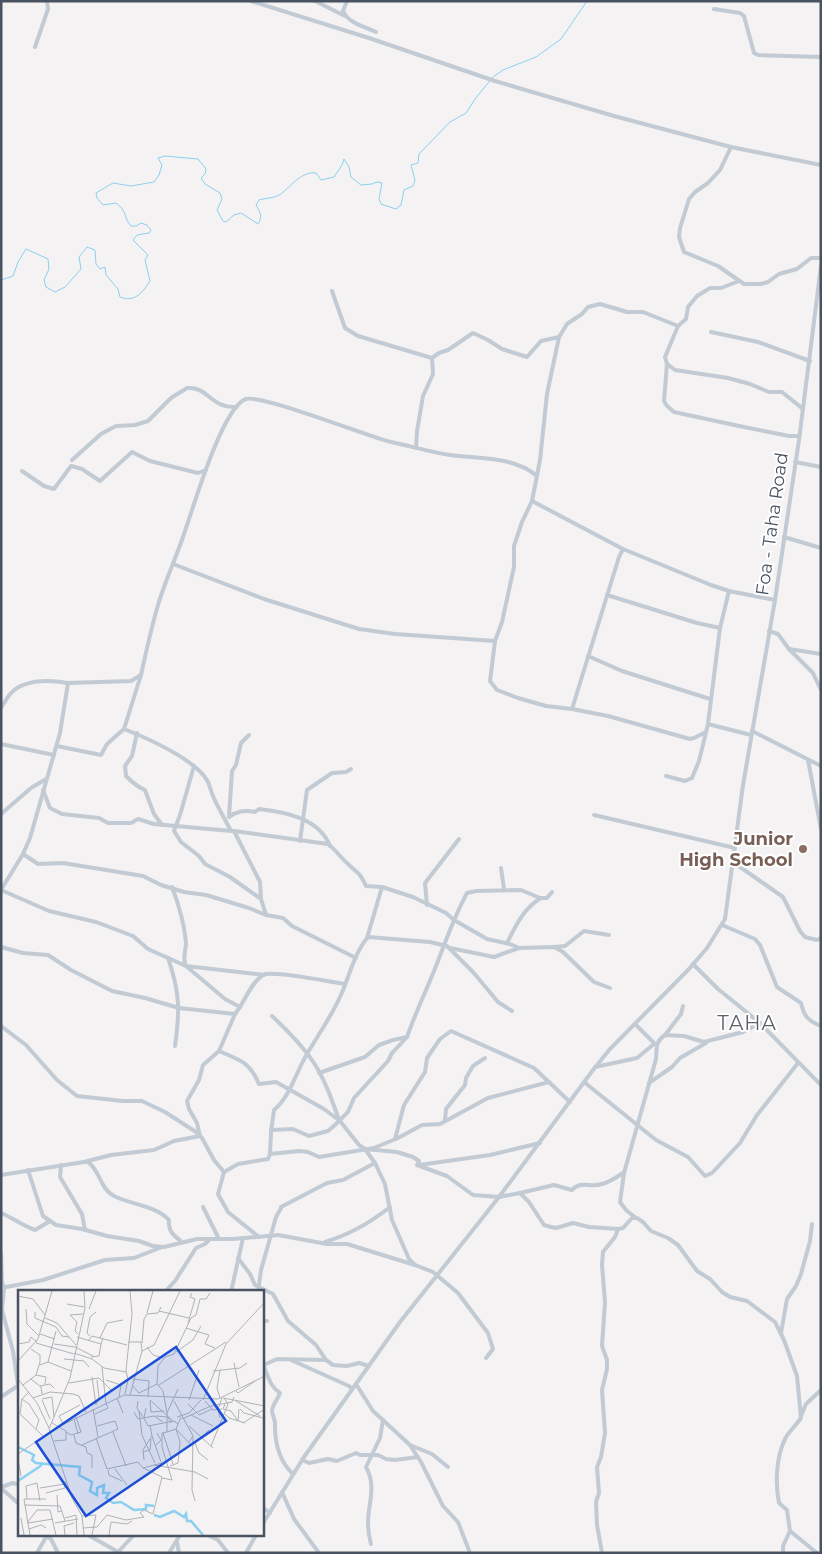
<svg xmlns="http://www.w3.org/2000/svg" width="822" height="1554" viewBox="0 0 822 1554" font-family="Montserrat,sans-serif">
<style>
.lines{fill:none;stroke-linecap:round;stroke-linejoin:round}
.stream{stroke:#8bd0f0;stroke-width:1}
.minor{stroke:#c2cad3;stroke-width:4}
.education-dot{fill:#8d6e63;stroke:#fff;stroke-width:2}
.labels{text-anchor:middle;dominant-baseline:central;stroke-width:4;stroke-linejoin:round;paint-order:stroke}
.street-label{font-size:18px;fill:#485260;stroke:#fff}
.education-label{font-size:18px;font-weight:bold;fill:#785e54;stroke:#fff;text-anchor:end}
.quarter-label{font-size:20px;letter-spacing:1px;fill:#5e6167;stroke:#fff}
.inset-river{fill:none;stroke:#8bd0f0;stroke-width:2.5}
.inset-road{fill:none;stroke:#afb2b8;stroke-width:1}
.view{fill:#1d4ed8;fill-opacity:0.15;stroke:#1d4ed8;stroke-width:2.5}
.inset-edge{fill:none;stroke:#485260;stroke-width:2.5}
</style>
<rect width="100%" height="100%" fill="#f4f2f2"/>
<g class="lines">
<!-- stream -->
<path class="stream" d="M1,280L13,276L18,262L26,249L48,259L49,269L44,280L46,287L55,292L65,287L81,269L79,257L87,247L95,250L96,264L100,269L105,267L106,275L118,289L120,297C135,303 143,292 150,281L145,260L148,255L133,240L137,235L149,233L151,230L147,225L141,223L136,226H131C123,217 128,212 116,203L103,205L97,198L96,193L113,183L131,186L154,182L159,175L162,165L158,158L165,156L198,159L206,169L205,174L201,178L205,184L220,193L222,199L217,210L223,221L226,222L234,215L241,213L258,224C263,216 260,212 256,205L259,200C266,198 277,198 282,193C292,185 302,171 316,173L321,180L334,177L342,165L344,159L349,167L351,177L361,185L372,184L377,182L382,183L379,199L381,204L396,209L401,205L404,190L413,186L415,180L411,165L418,163L419,154L450,122L466,113L475,99L493,77L503,70L536,57L561,39L587,1"/>
<!-- minor -->
<g class="minor">
<polyline points="251,1 369,38 495,81 614,116 731,147 821,165"/>
<polyline points="315,1 345,16"/>
<path d="M347,1L343,11C348,23 365,27 376,32"/>
<polyline points="714,9 740,13 744,16 754,53 758,55 821,57"/>
<polyline points="35,47 48,9 47,1"/>
<polyline points="731,147 720,170 708,183 695,192 689,199 680,228 679,237 684,252 718,266 744,284 761,284 768,282 779,274 797,269 811,258 821,258"/>
<polyline points="739,281 721,288 710,288 697,296 688,307 686,319 678,326 665,357 667,364 664,401 667,406 674,412 739,426 789,436 799,436"/>
<polyline points="332,291 345,328 358,336 432,358 439,353 448,350 473,333 488,340 502,349 527,357 541,341 559,337 567,324 582,314 588,307 600,304 627,312 643,312 678,326"/>
<polyline points="711,332 758,342 810,361"/>
<polyline points="559,337 547,394 540,460 532,501 522,522 514,546 514,567 502,622 495,641 490,681 497,690 518,698 546,706 572,709 619,557 623,549"/>
<polyline points="667,364 675,370 728,378 750,384 769,392 782,392 803,409"/>
<polyline points="416,448 417,431 423,396 433,374 432,358"/>
<path d="M72,460L101,434L116,426L135,425L148,421L171,398L187,388C208,386 211,409 237,407"/>
<polyline points="795,462 821,467"/>
<polyline points="22,471 44,486 54,489 71,466 82,469 100,481 132,452 150,461 198,473 206,470"/>
<polyline points="532,501 623,549 711,585 729,591 775,600"/>
<polyline points="784,537 821,548"/>
<polyline points="173,564 264,599 359,629 395,634 495,641"/>
<polyline points="729,591 720,628 708,724 751,735"/>
<polyline points="607,595 697,623 720,628"/>
<polyline points="769,631 778,634 789,649 813,673 821,690"/>
<polyline points="789,649 821,654"/>
<polyline points="588,656 622,671 710,699"/>
<path d="M1,708C4,703 7,698 10,694C24,679 50,680 68,683"/>
<polyline points="572,709 608,716 690,739 694,738 706,732"/>
<path d="M124,729C147,738 197,760 208,782C210,786 211,792 213,796C218,808 225,819 231,831H234L260,882L261,899L266,915L283,918L292,926L356,958"/>
<polyline points="752,731 821,766"/>
<path d="M137,733L132,756L125,766L126,776C131,781 137,787 145,790L154,814L162,825"/>
<polyline points="1,744 54,755"/>
<polyline points="57,746 101,755 107,744 124,729 141,675"/>
<polyline points="808,760 821,829"/>
<polyline points="194,766 180,815 174,831 181,842 199,856 205,864 230,877 261,899"/>
<polyline points="666,776 685,781 692,778 699,761 708,724"/>
<polyline points="43,790 50,808 62,814 99,818 108,823 131,823 138,819 154,824 231,831"/>
<polyline points="1,814 31,788 46,779"/>
<polyline points="594,815 735,848"/>
<path d="M229,817C237,811 244,810 255,812L259,809C285,812 319,818 330,846"/>
<polyline points="229,817 232,771 236,765 241,743 249,735"/>
<path d="M234,831L328,844C336,850 341,858 348,864C359,875 359,871 366,886L382,887L413,897L446,913L454,920L487,939L510,944L519,948"/>
<polyline points="300,841 307,790 332,773 346,772 351,769"/>
<polyline points="23,854 38,864 63,863 143,876 161,885 184,892 206,895 249,908 266,915"/>
<polyline points="733,862 783,897 800,931 805,937 817,940 821,938"/>
<polyline points="501,868 504,889"/>
<path d="M172,887C179,905 184,923 186,942C186,951 182,959 186,966L264,975"/>
<path d="M1,890L49,911L96,922L133,936L148,949L186,966L225,999L240,1007L235,1014L219,1051C241,1061 249,1061 259,1084L276,1082L324,1109L340,1121L359,1145L365,1149L397,1152L413,1157L419,1161L417,1165L447,1176L473,1195L499,1197L520,1193L529,1202L544,1225L551,1227L556,1228L573,1223L589,1227L618,1229L623,1228L632,1218H637L643,1222L651,1231L668,1238L678,1245L697,1271L710,1279L722,1292L730,1297L747,1301L775,1322L784,1340L797,1376L801,1418C796,1425 790,1431 786,1437C776,1456 775,1483 779,1503L787,1510L790,1531L817,1553"/>
<path d="M1,890L23,854L30,838L60,733L68,683L131,681L141,675C146,652 151,629 158,605C165,581 176,558 184,534C193,509 222,407 246,399C261,394 367,436 391,442C411,446 430,452 450,455C480,459 513,456 537,476"/>
<polyline points="427,905 425,883 459,839"/>
<path d="M722,925L755,939L760,945L777,987L801,1003C804,1016 808,1021 821,1026"/>
<polyline points="367,938 382,887"/>
<path d="M507,943C516,925 524,908 541,898H547L552,892"/>
<polyline points="1,947 23,953 48,955 71,970 112,991 145,998 179,1008 235,1014"/>
<polyline points="554,947 565,946 584,931 609,935"/>
<polyline points="450,948 494,957 519,948 554,947 563,952 594,982 610,988"/>
<path d="M168,958C180,993 180,1010 175,1046"/>
<polyline points="693,964 718,989 760,1023 821,1085"/>
<path d="M240,1007C246,997 253,981 263,975C273,970 331,982 345,984"/>
<path d="M272,1016C287,1030 302,1045 314,1063C325,1080 332,1100 339,1120"/>
<polyline points="635,1024 655,1044"/>
<polyline points="1,1026 26,1045 57,1080 77,1096 123,1101 142,1101 165,1112 196,1132 202,1138 214,1160 224,1172 218,1194 228,1212 259,1237"/>
<polyline points="665,1035 681,1014 683,1006"/>
<polyline points="595,1067 637,1058 654,1044"/>
<path d="M319,1073L365,1057L379,1045L393,1040L407,1037C416,1011 428,987 438,961C447,937 455,915 467,893L476,891L521,890L540,898"/>
<polyline points="584,1082 656,1140 688,1157 705,1176 712,1173 740,1143 757,1115 798,1063"/>
<polyline points="649,1083 672,1067 680,1058 706,1043"/>
<polyline points="445,1120 446,1109 465,1085 466,1078 473,1066 485,1058"/>
<polyline points="271,1130 293,1129 309,1136 328,1131 336,1124 348,1112 354,1098 388,1061 392,1053 407,1037"/>
<polyline points="395,1139 404,1105 425,1072 427,1058 440,1039 451,1031 534,1068 570,1102"/>
<polyline points="365,1149 375,1163 385,1184 392,1220 409,1259 415,1265 433,1272 458,1293 488,1333 493,1349 486,1358"/>
<polyline points="270,1154 299,1151 308,1152 319,1157 374,1148 398,1138 422,1125 440,1124 488,1098 549,1082"/>
<path d="M88,1162C100,1170 100,1189 114,1196C132,1205 155,1205 169,1220C168,1231 173,1235 182,1242"/>
<polyline points="61,1165 60,1177 82,1214 85,1230"/>
<polyline points="419,1165 490,1155 540,1143"/>
<polyline points="28,1170 43,1216 56,1225 82,1229 107,1236 139,1241 153,1246 164,1247 197,1239 233,1239 278,1235 327,1244 347,1244 415,1265"/>
<path d="M224,1172L238,1164L268,1159L270,1154L271,1132L274,1110C290,1097 296,1072 307,1054C318,1035 331,1017 340,997C349,978 354,953 368,937L430,942L447,946L473,972L498,1002L512,1011"/>
<polyline points="1,1175 84,1162 111,1155 154,1150 174,1141 200,1136 197,1123 189,1109 187,1101 199,1080 203,1065 219,1051"/>
<path d="M520,1193L554,1185L572,1190C581,1180 591,1188 602,1184C610,1182 617,1177 623,1173"/>
<polyline points="203,1207 219,1239"/>
<polyline points="281,1207 327,1183 343,1180 375,1163"/>
<path d="M1,1213C13,1218 23,1226 35,1230L50,1221"/>
<path d="M636,1218L626,1210L620,1202L624,1173L656,1059C657,1047 655,1042 665,1035L684,1036L704,1042L743,1032L760,1023"/>
<path d="M325,1242C348,1235 370,1223 390,1207"/>
<polyline points="1,1254 2,1282 4,1288 2,1310 13,1351 18,1385"/>
<polyline points="238,1258 250,1274 255,1285 273,1294 288,1321 316,1345 326,1360 333,1365 347,1366 359,1363 369,1366"/>
<polyline points="1,1288 43,1280 105,1260 134,1258 162,1247"/>
<polyline points="165,1292 175,1281 196,1248 205,1244 210,1239"/>
<polyline points="231,1292 243,1238"/>
<polyline points="258,1292 261,1270 276,1217 281,1208"/>
<polyline points="262,1321 267,1321"/>
<polyline points="781,1333 787,1299 796,1286 801,1274 810,1241 812,1224"/>
<polyline points="291,1360 349,1386 352,1389"/>
<path d="M262,1363C269,1375 268,1385 280,1393C278,1399 273,1404 272,1410C272,1416 276,1420 275,1426C275,1444 279,1461 293,1474"/>
<polyline points="262,1363 266,1364 277,1359 326,1360"/>
<polyline points="356,1384 373,1411 410,1445 421,1462 443,1506 458,1522 470,1553"/>
<polyline points="1,1397 19,1385"/>
<polyline points="801,1416 806,1404 821,1390"/>
<polyline points="410,1445 432,1454 448,1467"/>
<polyline points="302,1460 309,1463 328,1459 337,1461 356,1453 360,1455 378,1455 386,1459 395,1460 418,1457"/>
<polyline points="1,1487 13,1483 19,1485"/>
<polyline points="1,1488 19,1504"/>
<polyline points="282,1492 294,1519 319,1553"/>
<polyline points="262,1507 270,1513"/>
<polyline points="262,1525 304,1457 400,1322 499,1197 593,1070 610,1049 689,969 707,948 725,919 743,785 775,600 799,440 821,266"/>
<polyline points="44,1535 51,1539 58,1553"/>
<polyline points="88,1535 120,1553"/>
<polyline points="207,1535 218,1540 228,1553"/>
<polyline points="177,1542 179,1553"/>
<path d="M371,1544C369,1537 368,1530 368,1523C368,1503 377,1487 366,1467L380,1438L383,1420"/>
<polyline points="37,1553 46,1537"/>
<polyline points="117,1553 134,1535"/>
<polyline points="169,1553 180,1535"/>
<polyline points="246,1553 256,1535"/>
<polyline points="602,1553 597,1525 596,1502 599,1493 597,1467 601,1457 605,1433 602,1390 607,1369 607,1360 602,1346 605,1302 602,1265 603,1252 615,1237 618,1229"/>
<polyline points="783,1553 783,1546 790,1531"/>
</g>
</g>
<!-- markers -->
<circle class="education-dot" cx="803" cy="849" r="5"/>
<g class="labels">
<!-- street labels -->
<g class="street-label">
<text transform="translate(772 524) rotate(-82)">Foa - Taha Road</text>
</g>
<!-- education labels -->
<g class="education-label">
<text x="793" y="839">Junior<tspan x="793" dy="21">High School</tspan></text>
</g>
<!-- quarter labels -->
<g class="quarter-label">
<text x="747" y="1023">TAHA</text>
</g>
</g>
<!-- overview -->
<g transform="translate(18 1290)">
<rect width="246" height="246" fill="#f4f2f2"/>
<path class="inset-river" d="M0,157L16,165L14,170L18,173L62,177L61,185L74,192L72,201L79,205V198L86,195L85,203H91L88,208L95,213L103,212L116,220L128,219V215L136,216M0,191L24,175M136,225L142,227L156,221L166,227L168,224L169,231H173L185,245"/>
<path class="inset-road" d="M0,6L15,9L27,25M49,14L66,17M8,19L9,34L21,46M71,19L78,1M141,21L171,28M17,22V28L38,37L44,46L51,47M129,23L135,1M27,28L39,33L58,55M170,33L177,9L172,7L174,3M168,38L191,45M22,44L37,49M60,44L57,41L59,32L52,25L65,24M191,45L187,54L197,58M72,46L69,43L72,27L78,22M59,47L83,54L85,48M82,48L89,33L105,30M70,51L74,46L109,55M110,52H123L124,61L136,55L162,1M18,53L56,64M124,53L126,29L129,24L140,23L143,17M0,54L11,52L13,47L19,52M36,54L57,57M57,57L75,66M129,57L135,65L145,68M158,62L175,50L183,36M56,63L74,69L86,78L108,82M73,67L81,66L83,54M46,69L66,71L71,77M0,71L20,49L34,1M30,72L53,81M216,73L221,97M22,75L30,72L38,41M84,77L88,114M202,80L199,98L202,108M195,81L222,78L229,73M18,85L28,87L27,94M74,87L78,115M0,89L19,113L31,138M13,89L23,97L24,104M115,89L131,91L130,107M88,90L103,95L101,107M51,93L81,88L93,100L87,107M5,95L18,85L22,72V65L13,59M114,95L121,103L139,94M141,95L208,52M22,96L32,94L36,98M217,100L220,103L237,91M11,102L4,109L2,124L25,146M107,104L110,90L108,80L114,24L112,1M112,105L124,61M15,108L32,102L55,104L61,106L68,122M99,108L105,123M205,108L247,116M4,109L11,114L21,130L18,139M24,109L34,107L36,127M24,110L32,129M132,110L155,131M171,110L181,80M185,110L208,54L247,12M120,111L119,118L125,127M132,111L133,122L146,121M156,111L175,146L171,152M187,111L195,120L204,119M218,111L242,126M78,114L81,107L79,90M170,114L181,125L194,119M207,114L205,119L213,121L220,131L221,119M128,118L126,128L130,136L156,131L160,134M75,119L80,147M222,119L226,123L245,128M121,121L124,145L128,154M116,122L120,129L136,126L145,132M149,123L160,99M206,123L211,128L227,133M77,124L90,118L88,113M173,125L195,136M138,126L150,127L153,133M159,127L171,123L183,110M202,128L200,119L204,108M56,129L60,144M164,129L193,116L214,112L216,107M34,133L48,141V150L36,151M225,133L247,119M45,134L41,126L62,115M171,136L195,158M48,142L53,145L63,142L58,127M95,142L108,176M149,142L158,139L175,157M145,143L155,174M56,145L58,153L68,157L69,163L74,165V178M134,146L143,172M175,147L174,200L177,211M78,148L89,179L120,172L125,178L148,172M128,154L137,173M64,155L100,139L97,131L79,136M137,156L143,150L139,143M193,156L210,114L206,108M125,162L132,160L133,149M0,164L38,138L106,105L200,109L247,86M0,169L3,186M126,170L125,160L134,146L132,135M190,170L181,163L177,153L191,140M136,175L177,182L190,189M152,176L160,173L162,152L158,139L163,127M97,179L109,195M90,180L91,185L104,191M144,188L154,190L144,157V143L149,142V123L145,101L139,94L140,76L147,67L156,64L173,28L178,25L182,9H188L192,3M22,198L47,194L48,191M28,203L47,198L48,194M39,205L40,222L44,221M9,209L8,196L19,193L22,211M6,215L42,216L47,231M64,226L78,225L74,245M3,228L6,245M47,228L58,225L59,245M9,233L19,220H32L38,245M10,233L35,229M37,233L60,229M65,238L79,237L89,225L108,230L126,227L122,223L126,220L135,224L144,187L125,178M11,239L23,235L28,238M12,245L6,209H28M47,245L46,236L56,233M66,245L64,226L54,208L31,139L52,88L67,18L66,1M91,245L93,232L109,234L114,231"/>
<path class="view" d="M158,57L208,131L68,226L18,152Z"/>
<rect width="246" height="246" class="inset-edge"/>
</g>
<!-- border -->
<rect width="822" height="1554" fill="none" stroke="#485260" stroke-width="5"/>
</svg>
